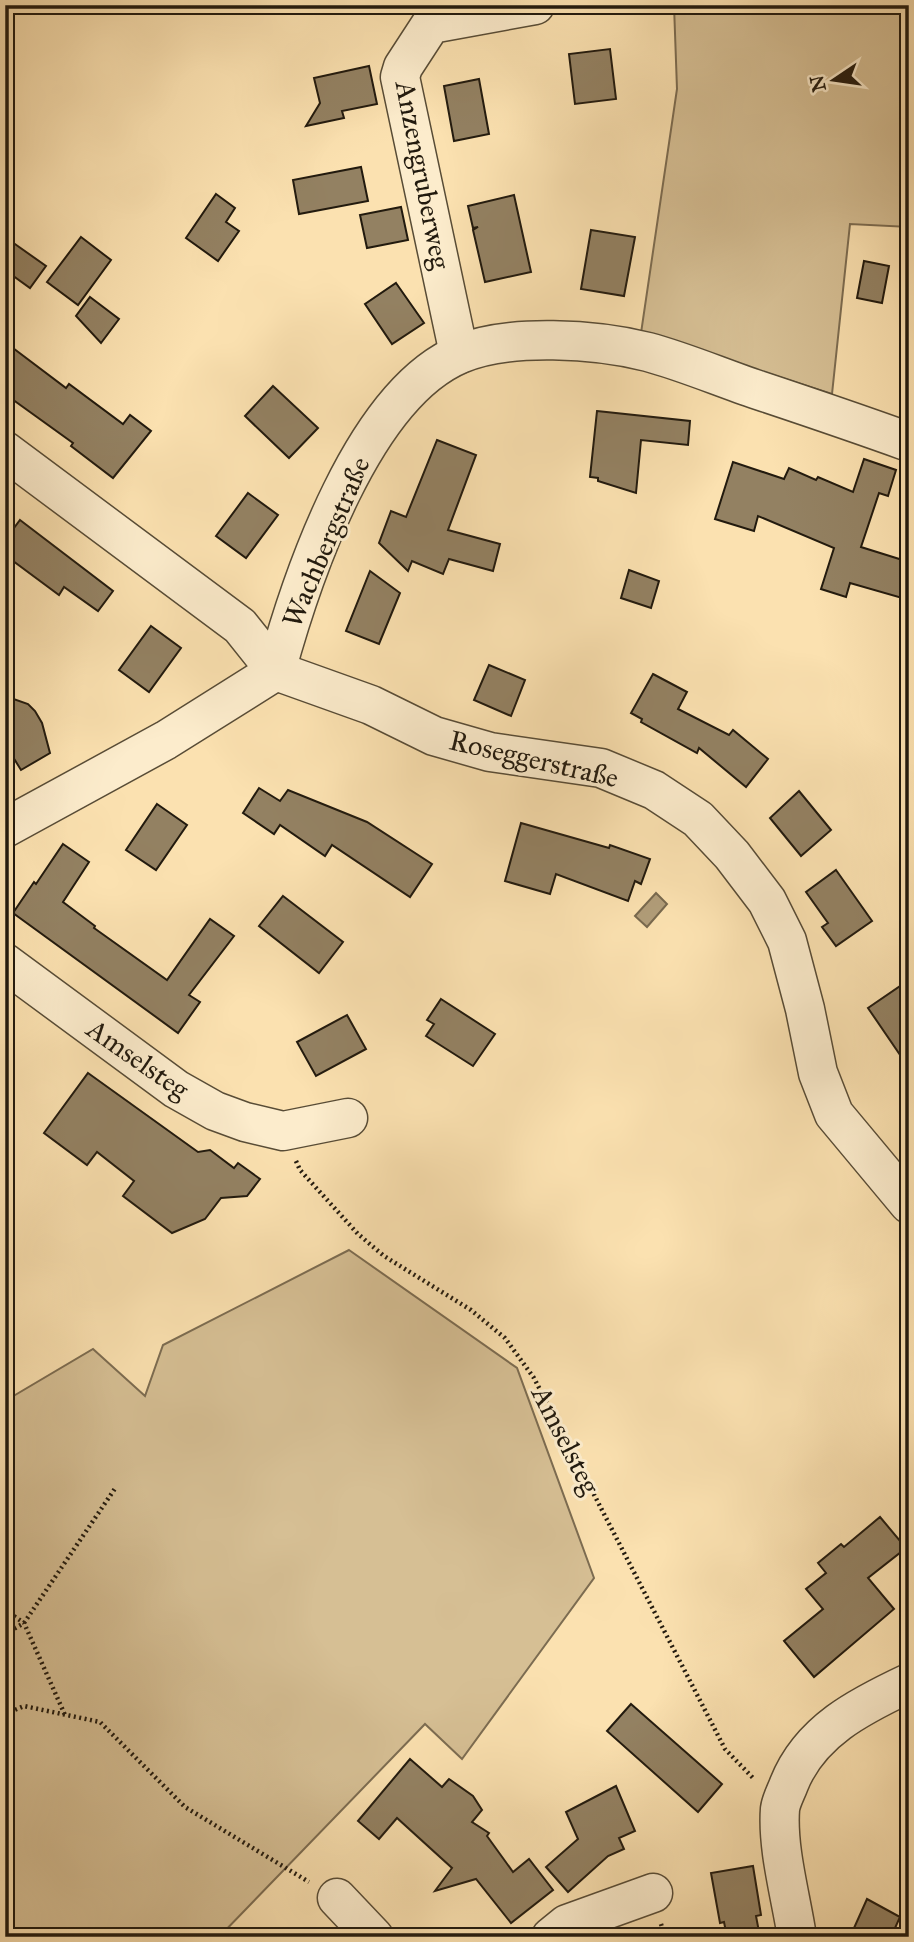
<svg xmlns="http://www.w3.org/2000/svg" width="914" height="1942" viewBox="0 0 914 1942" font-family="'IM FELL Great Primer',serif">
<style>
.green{fill:#d6bf94;stroke:#7c6c51;stroke-width:2}
.water{fill:#b19d79;stroke:#78694e;stroke-width:2}
.building{fill:#938162;stroke:#221a0e;stroke-width:2}
.lines{fill:none;stroke-linecap:round;stroke-linejoin:round}
.minor-casing{stroke:#584c36;stroke-width:41}
.path{stroke:#221a0e;stroke-width:4.5;stroke-dasharray:2 3.5;stroke-linecap:butt}
.minor{stroke:#fceccc;stroke-width:38}
.labels{text-anchor:middle;dominant-baseline:central;stroke-width:6;stroke-linejoin:round;paint-order:stroke}
.street-label{font-size:28px;fill:#221a0e;stroke:#fceccc}
</style>
<rect width="100%" height="100%" fill="#fbe1b0"/>
<filter id="stains"><feTurbulence type="fractalNoise" baseFrequency=".00286" numOctaves="4"/><feColorMatrix values="0 0 0 0 .2 0 0 0 0 .09 0 0 0 0 .02 0 0 0 .5 -.17"/></filter>
<radialGradient id="worn" r=".72"><stop offset=".6" stop-color="#630" stop-opacity="0"/><stop offset="1" stop-color="#630" stop-opacity=".3"/></radialGradient>
<!-- green -->
<g class="green">
<polygon points="674,5 909,5 909,227 850,224 832,394 641,333 677,89"/>
<polygon points="349,1250 517,1368 594,1578 462,1759 425,1724 219,1937 5,1937 5,1401 93,1349 145,1396 163,1345"/>
</g>
<!-- water -->
<polygon class="water" points="656,893 667,904 647,927 635,916"/>
<!-- building -->
<g class="building">
<polygon points="610,49 616,99 575,104 569,54"/>
<polygon points="369,66 377,104 342,111 344,118 306,126 320,103 314,78"/>
<polygon points="479,79 489,134 454,141 444,86"/>
<polygon points="361,167 368,201 299,214 293,180"/>
<polygon points="216,194 235,208 226,222 239,231 218,261 186,238"/>
<polygon points="514,195 531,272 485,282 473,230 478,227 473,228 468,206"/>
<polygon points="401,207 408,240 367,248 360,215"/>
<polygon points="591,230 635,237 624,296 581,289"/>
<polygon points="5,237 46,266 30,288 5,270"/>
<polygon points="81,237 111,260 78,305 47,282"/>
<polygon points="864,261 889,266 882,303 857,298"/>
<polygon points="396,283 424,323 392,344 365,304"/>
<polygon points="90,297 119,319 101,343 76,316"/>
<polygon points="5,342 66,388 69,384 123,424 130,415 151,431 113,478 71,446 73,443 5,394"/>
<polygon points="273,386 318,428 289,458 245,416"/>
<polygon points="597,411 690,421 688,445 641,440 636,493 598,481 598,478 590,477"/>
<polygon points="437,440 476,455 448,530 500,544 493,571 449,559 443,574 412,561 408,571 379,543 391,511 406,517"/>
<polygon points="864,459 896,470 888,496 879,493 861,547 909,562 909,600 850,583 846,597 821,589 834,548 758,516 754,531 715,519 733,462 784,479 789,468 816,480 818,477 853,492"/>
<polygon points="248,493 278,515 246,558 216,536"/>
<polygon points="20,520 113,591 98,611 64,587 59,595 5,555 5,540"/>
<polygon points="629,570 659,581 651,608 621,598"/>
<polygon points="370,571 400,593 379,644 346,631"/>
<polygon points="151,626 181,648 149,692 119,670"/>
<polygon points="489,665 525,680 511,716 474,700"/>
<polygon points="653,674 687,692 678,709 729,735 733,730 768,759 746,787 699,748 697,753 641,722 642,719 631,713"/>
<polygon points="5,696 28,704 35,711 42,723 50,753 21,770 5,744"/>
<polygon points="259,788 280,801 288,790 367,822 432,864 410,897 332,845 325,856 280,825 274,834 243,813"/>
<polygon points="799,791 831,830 801,856 770,818"/>
<polygon points="157,804 187,825 156,870 126,850"/>
<polygon points="521,823 609,848 610,845 650,859 641,884 635,881 628,901 556,874 550,894 505,881"/>
<polygon points="63,844 89,862 63,902 95,926 94,928 167,980 210,919 234,936 189,995 200,1002 178,1033 13,913 34,882 36,884"/>
<polygon points="836,870 872,921 836,946 822,927 828,923 806,892"/>
<polygon points="283,896 343,942 319,973 259,926"/>
<polygon points="909,980 909,1068 868,1008"/>
<polygon points="441,999 495,1034 473,1066 426,1036 434,1024 427,1020"/>
<polygon points="347,1015 366,1049 316,1076 297,1042"/>
<polygon points="88,1073 198,1152 210,1150 234,1168 238,1163 260,1179 247,1196 221,1198 205,1219 172,1233 123,1196 134,1181 97,1152 87,1165 44,1133"/>
<polygon points="880,1517 906,1548 868,1578 894,1609 814,1677 784,1641 823,1609 806,1589 826,1573 818,1563 841,1544 844,1547"/>
<polygon points="631,1704 722,1784 698,1812 607,1731"/>
<polygon points="410,1759 442,1787 449,1779 473,1796 482,1810 472,1822 489,1833 487,1836 513,1872 529,1859 553,1890 511,1923 476,1879 435,1891 452,1868 397,1818 379,1839 358,1821"/>
<polygon points="616,1786 635,1831 619,1838 624,1849 608,1856 568,1892 546,1867 578,1839 566,1812"/>
<polygon points="753,1866 761,1915 756,1916 760,1937 727,1937 724,1922 720,1923 711,1873"/>
<polygon points="867,1899 900,1917 891,1937 850,1937"/>
</g>
<g class="lines">
<defs>
<g id="minor">
<polyline points="459,354 400,77 403,67 431,24 535,5"/>
<polyline points="5,451 240,626 276,671 371,705 434,736 490,752 601,768 654,790 698,819 732,855 767,901 787,941 805,1009 818,1073 834,1114 909,1204"/>
<path d="M5,828L166,740L276,671C302,576 363,395 460,354C509,333 597,339 648,352C685,362 722,378 758,390C809,407 859,424 909,442"/>
<polyline points="5,963 176,1089 215,1111 245,1122 283,1131 348,1118"/>
<polyline points="337,1898 374,1937"/>
<polyline points="551,1937 567,1924 653,1893"/>
<path d="M797,1937C791,1897 777,1849 780,1809C781,1801 786,1792 789,1784C810,1731 860,1706 909,1683"/>
</g>
</defs>
<!-- minor casing -->
<use href="#minor" class="minor-casing"/>
<!-- path -->
<g class="path">
<polyline points="296,1161 300,1170 358,1234 384,1256 471,1310 505,1338 534,1378 725,1749 754,1779"/>
<polyline points="5,1610 24,1623 65,1715"/>
<polyline points="5,1634 24,1623 116,1487"/>
<polyline points="5,1714 24,1706 100,1722 185,1807 309,1882"/>
<polyline points="661,1924 665,1937"/>
</g>
<!-- minor -->
<use href="#minor" class="minor"/>
</g>
<g class="labels">
<!-- street labels -->
<g class="street-label">
<text transform="translate(423 175) rotate(79)">Anzengruberweg</text>
<text transform="translate(326 542) rotate(-67)">Wachbergstraße</text>
<text transform="translate(534 759) rotate(13)">Roseggerstraße</text>
<text transform="translate(138 1059) rotate(35)">Amselsteg</text>
<text transform="translate(566 1440) rotate(63)">Amselsteg</text>
</g>
</g>
<!-- margin -->
<rect width="914" height="1942" fill="none" stroke="#fbe1b0" stroke-width="28"/>
<rect x="7" y="7" width="900" height="1928" fill="none" stroke="#221a0e" stroke-width="3.5"/>
<rect x="14" y="14" width="886" height="1914" fill="none" stroke="#221a0e" stroke-width="2"/>
<!-- north arrow -->
<g transform="translate(834 80) rotate(257)" stroke="#fceccc" stroke-width="5" paint-order="stroke">
<path d="M0-5L12 26L0 18L-12 26Z" fill="#221a0e"/>
<text y="-10" font-size="19" font-weight="bold" text-anchor="middle" fill="#221a0e">N</text>
</g>
<rect width="100%" height="100%" filter="url(#stains)"/>
<rect width="100%" height="100%" fill="url(#worn)"/>
</svg>
